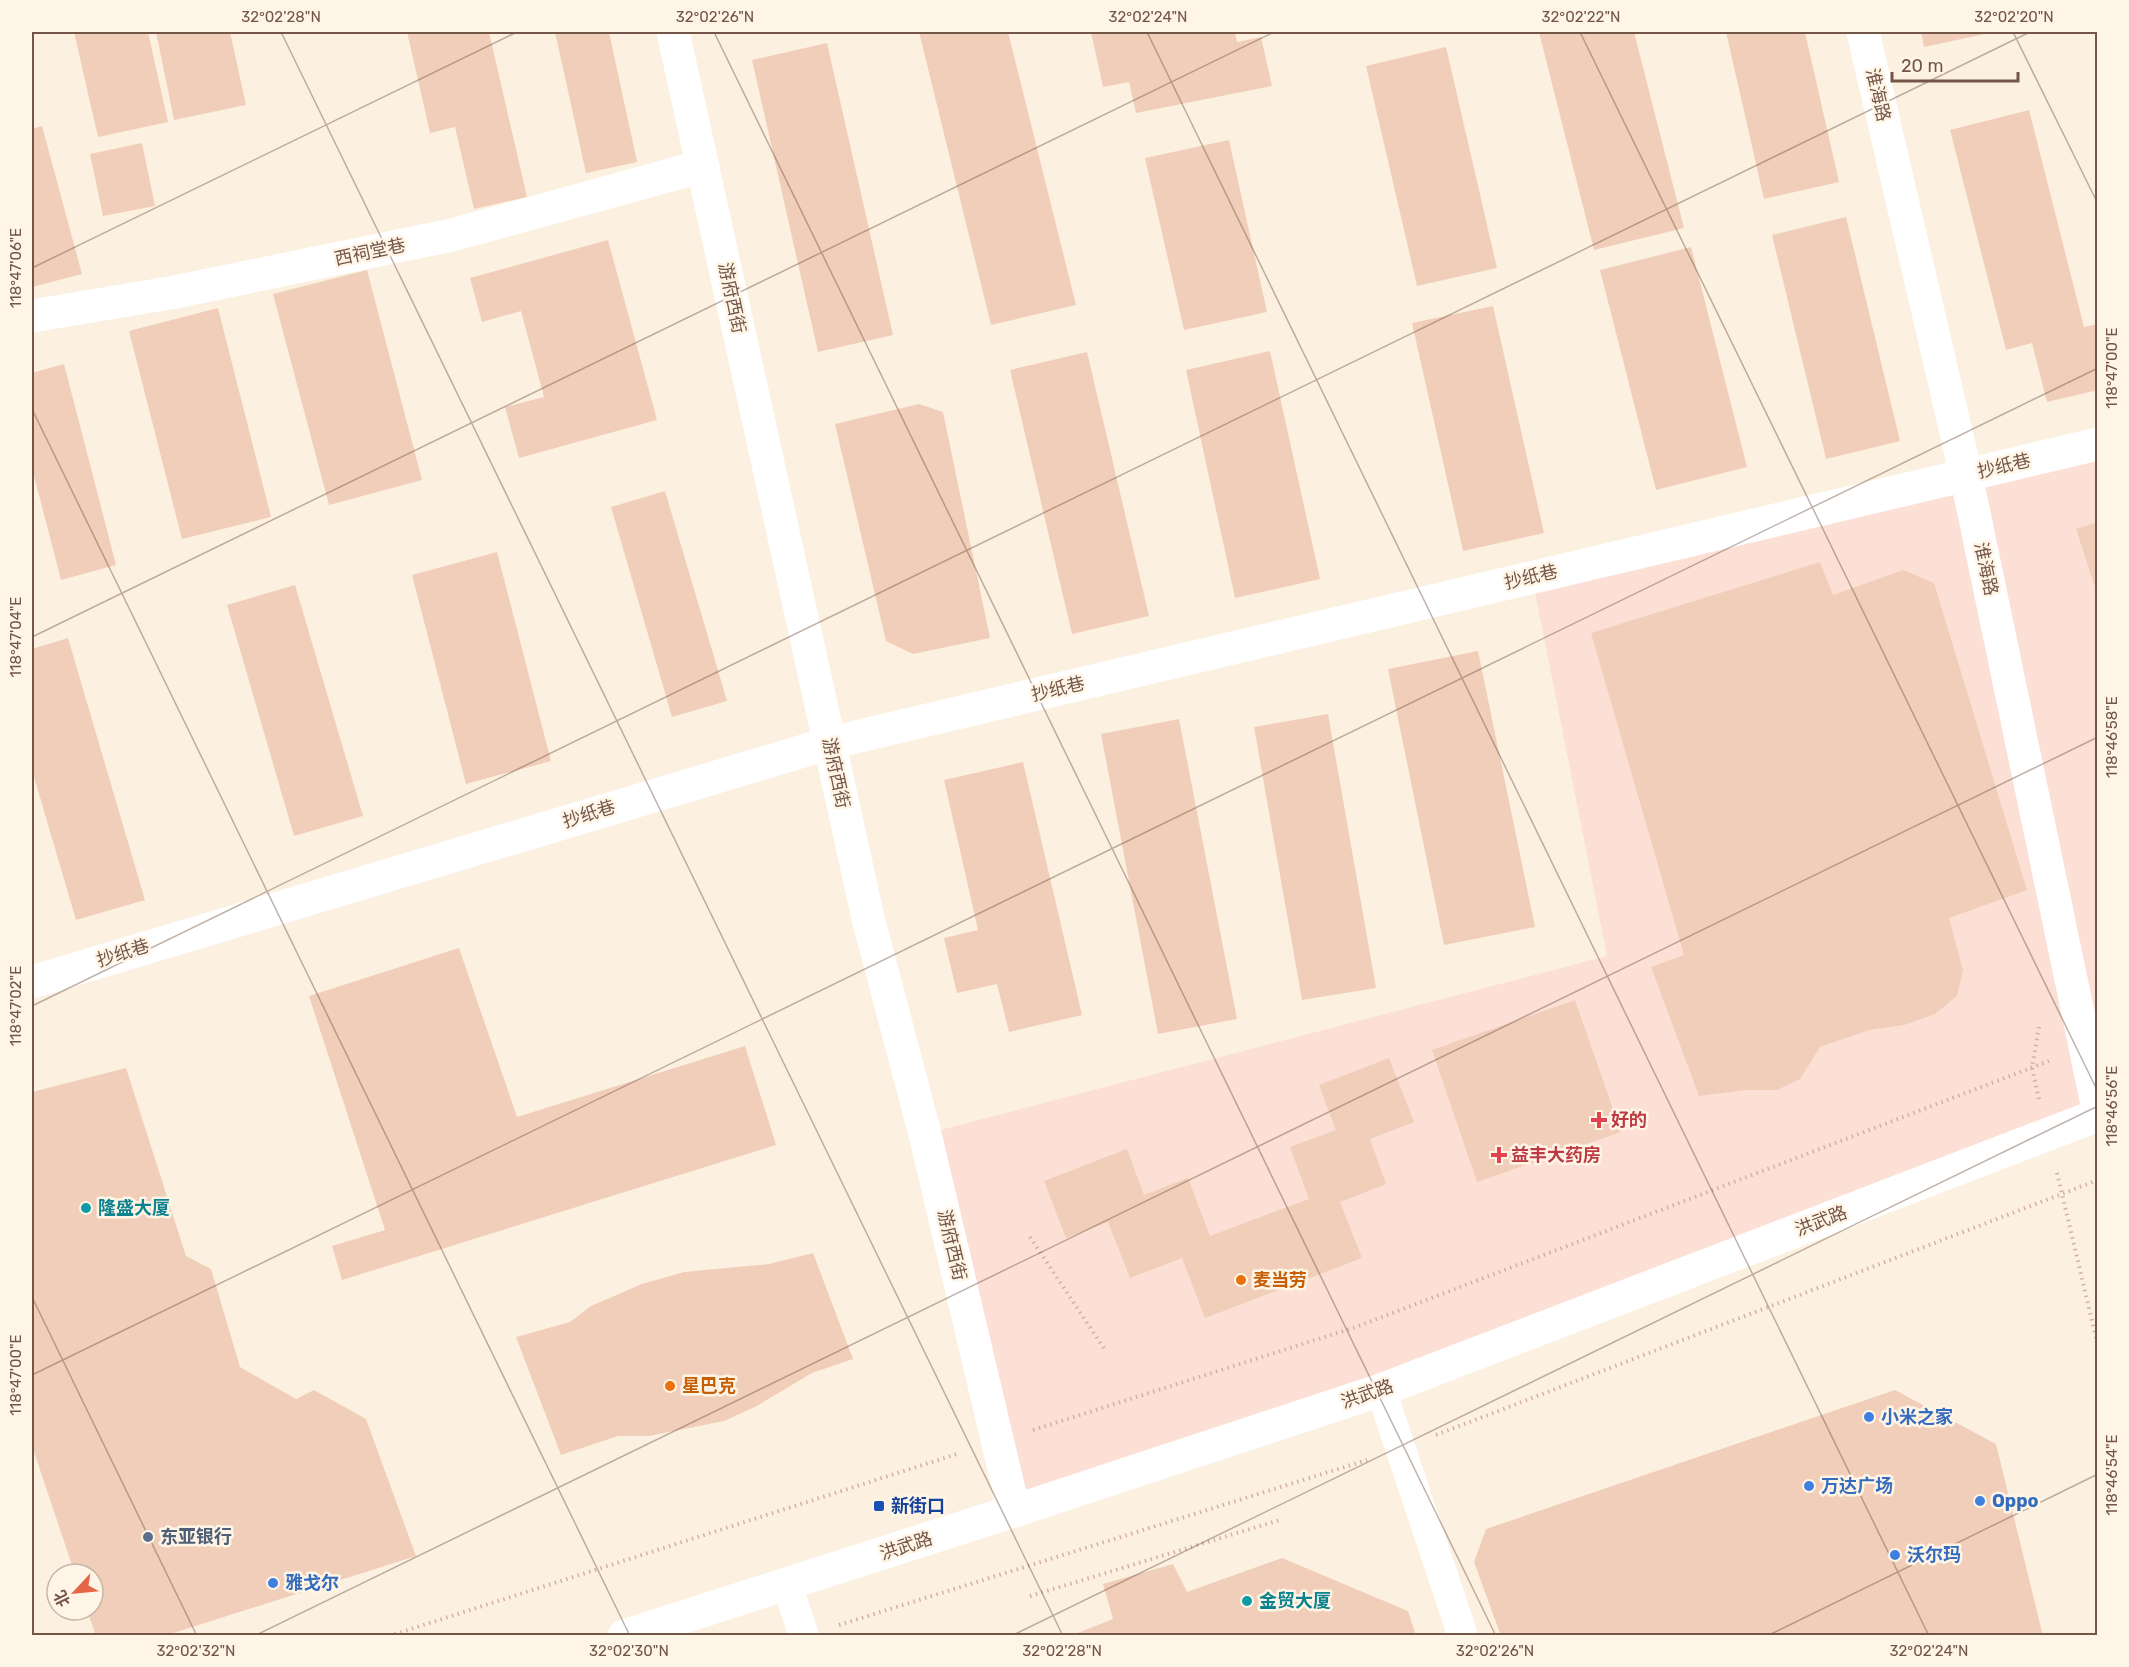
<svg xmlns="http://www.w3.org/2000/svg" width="2129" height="1667" viewBox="0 0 2129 1667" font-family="Rubik,'Noto Sans SC',sans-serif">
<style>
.commercial{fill:#fcdfd5}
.building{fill:#f1ceb9}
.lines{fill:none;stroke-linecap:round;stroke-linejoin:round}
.path{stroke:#d5b19d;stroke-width:4;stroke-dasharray:1.5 4.5;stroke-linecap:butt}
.pedestrian{stroke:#fff;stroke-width:30}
.minor{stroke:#fff;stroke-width:33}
.secondary{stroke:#fff;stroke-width:33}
.ticks{fill:none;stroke:#735648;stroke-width:1.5;stroke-opacity:0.45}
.health-dot{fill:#e0444e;stroke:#fff5e7;stroke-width:2}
.culture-dot{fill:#0f9aa8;stroke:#fff5e7;stroke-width:2}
.food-dot{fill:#e8710a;stroke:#fff5e7;stroke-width:2}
.shop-dot{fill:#3f7fe0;stroke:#fff5e7;stroke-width:2}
.transit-dot{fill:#1a4fb4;stroke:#fff5e7;stroke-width:2}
.service-dot{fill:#5c6f8a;stroke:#fff5e7;stroke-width:2}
.labels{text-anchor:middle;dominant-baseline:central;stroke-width:5;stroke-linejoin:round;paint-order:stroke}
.street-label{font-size:18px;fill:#735648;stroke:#fff5e7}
.health-label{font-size:18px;font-weight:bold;fill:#be3a42;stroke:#fff5e7;text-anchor:start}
.culture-label{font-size:18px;font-weight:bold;fill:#0d838f;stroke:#fff5e7;text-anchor:start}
.food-label{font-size:18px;font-weight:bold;fill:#c56008;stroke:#fff5e7;text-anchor:start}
.shop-label{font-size:18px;font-weight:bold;fill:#366cbe;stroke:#fff5e7;text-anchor:start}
.transit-label{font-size:18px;font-weight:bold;fill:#164399;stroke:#fff5e7;text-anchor:start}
.service-label{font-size:18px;font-weight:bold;fill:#4e5e75;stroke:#fff5e7;text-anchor:start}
.neatline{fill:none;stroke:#735648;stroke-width:2}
.ticks-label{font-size:15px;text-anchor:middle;fill:#735648}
</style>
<rect width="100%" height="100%" fill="#fcf1e1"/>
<!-- commercial -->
<polygon class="commercial" points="2097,444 2097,1115 1014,1511 925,1134 1607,956 1532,577"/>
<!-- building -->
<g class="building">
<polygon points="74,32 148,32 168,122 98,137"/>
<polygon points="156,32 230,32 246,105 174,120"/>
<polygon points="407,32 489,32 527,197 474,209 455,127 430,133"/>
<polygon points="555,32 609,32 637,162 586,173"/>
<polygon points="919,32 1008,32 1076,305 991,325"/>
<polygon points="1091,32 1235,32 1237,42 1261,37 1272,86 1136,113 1129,82 1103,87"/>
<polygon points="1539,32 1634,32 1684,228 1594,250"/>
<polygon points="1726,32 1805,32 1839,182 1764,199"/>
<polygon points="1921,32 1994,32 1924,47"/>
<polygon points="827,43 893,335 818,352 752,60"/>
<polygon points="1446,47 1497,268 1417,286 1366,66"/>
<polygon points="2029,110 2084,327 2098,324 2098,390 2047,402 2032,343 2006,350 1950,130"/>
<polygon points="42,126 82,274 32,287 32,129"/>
<polygon points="1229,140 1267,312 1184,330 1145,158"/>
<polygon points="142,143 155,206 103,216 90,154"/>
<polygon points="1846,217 1900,441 1826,459 1772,235"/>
<polygon points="608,240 657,420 519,458 505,407 544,397 521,311 482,322 470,278"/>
<polygon points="1691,247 1747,467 1656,490 1600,270"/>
<polygon points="367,270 422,480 329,505 273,294"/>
<polygon points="1493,306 1544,533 1463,551 1412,323"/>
<polygon points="218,308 271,517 182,539 129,331"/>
<polygon points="1270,351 1320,579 1235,598 1186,370"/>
<polygon points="1087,352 1149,616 1072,634 1010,370"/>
<polygon points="64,364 116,565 61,580 32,468 32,373"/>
<polygon points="919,404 943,412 990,638 913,654 886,641 835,424"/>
<polygon points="665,491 727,701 672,717 611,507"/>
<polygon points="2098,522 2098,593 2097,593 2076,529"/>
<polygon points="497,552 551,761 466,784 412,575"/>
<polygon points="1820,562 1833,595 1903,570 1934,583 2027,890 1949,918 1963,970 1957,996 1935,1014 1904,1025 1869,1030 1820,1047 1800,1079 1777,1090 1746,1090 1699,1096 1651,967 1684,955 1591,633"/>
<polygon points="295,585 363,816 294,836 227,605"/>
<polygon points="68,638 145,900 76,920 32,770 32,649"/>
<polygon points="1478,651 1535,927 1444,945 1388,669"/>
<polygon points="1328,714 1376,988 1302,1000 1254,727"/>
<polygon points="1179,719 1237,1019 1158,1034 1101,734"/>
<polygon points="1023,762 1082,1015 1009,1032 997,984 957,993 944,938 978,930 944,780"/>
<polygon points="459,948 517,1117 745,1046 776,1145 342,1280 332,1246 385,1230 309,996"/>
<polygon points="1575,1000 1621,1132 1477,1182 1432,1050"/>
<polygon points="1389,1058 1414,1122 1370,1139 1386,1184 1340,1202 1362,1258 1205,1318 1182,1258 1130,1278 1108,1222 1066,1238 1044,1181 1127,1149 1144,1195 1188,1178 1210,1236 1309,1199 1290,1147 1336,1130 1319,1085"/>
<polygon points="126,1068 186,1256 211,1269 240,1367 296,1399 314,1390 366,1419 416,1556 164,1636 96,1636 87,1610 93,1610 93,1574 75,1574 32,1446 32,1092"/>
<polygon points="813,1253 853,1359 812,1373 755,1407 724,1421 649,1436 618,1436 561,1455 516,1337 570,1322 591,1306 642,1284 684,1272 769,1264"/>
<polygon points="1895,1390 1996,1444 2043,1636 1501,1636 1474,1562 1486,1529"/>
<polygon points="1282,1558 1408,1611 1416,1636 1070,1636 1113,1619 1103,1584 1173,1564 1187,1592"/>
</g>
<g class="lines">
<!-- path -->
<g class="path">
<polyline points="2039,1099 2032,1068 2039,1027"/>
<polyline points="2057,1173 2098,1346"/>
<polyline points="1030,1237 1105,1350"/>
<polyline points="1033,1430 1356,1327 2049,1061"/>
<polyline points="1436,1435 2098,1180"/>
<polyline points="1030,1596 1280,1520"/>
<polyline points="839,1625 1367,1460"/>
<polyline points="389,1636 960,1453"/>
</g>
<!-- pedestrian -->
<g class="pedestrian">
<polyline points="1381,1390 1463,1636"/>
<polyline points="787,1585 804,1636"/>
</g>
<!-- minor -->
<g class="minor">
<polyline points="673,32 868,918 925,1134 1014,1511"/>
<polyline points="1863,32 1966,475 2098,1109"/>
<polyline points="32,316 175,292 452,235 703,166"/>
<polyline points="32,982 830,743 2098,444"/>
</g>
<!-- secondary -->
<polyline class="secondary" points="624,1636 1014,1511 1381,1390 2098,1115"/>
</g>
<!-- ticks -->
<path class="ticks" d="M281,32L1063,1636M714,32L1496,1636M1147,32L1929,1636M1580,32L2098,1092M2013,32L2098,204M32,268L517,32M32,409L630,1636M32,637L1274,32M32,1006L2030,32M32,1297L197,1636M32,1375L2098,368M254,1636L2098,737M1011,1636L2098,1106M1767,1636L2098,1474"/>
<!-- markers -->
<g class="health-dot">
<path d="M1596 1111h6v6h6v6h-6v6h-6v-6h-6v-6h6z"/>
<path d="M1496 1146h6v6h6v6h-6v6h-6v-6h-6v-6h6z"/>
</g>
<g class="culture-dot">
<circle cx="86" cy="1208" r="6"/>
<circle cx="1247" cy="1601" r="6"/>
</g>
<g class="food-dot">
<circle cx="1241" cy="1280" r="6"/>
<circle cx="670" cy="1386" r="6"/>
</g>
<g class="shop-dot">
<circle cx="1869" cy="1417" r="6"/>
<circle cx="1809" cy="1486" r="6"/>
<circle cx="1980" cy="1501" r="6"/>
<circle cx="1895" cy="1555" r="6"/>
<circle cx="273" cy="1583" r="6"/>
</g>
<rect class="transit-dot" x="873" y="1500" width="12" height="12" rx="3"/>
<circle class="service-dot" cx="148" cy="1537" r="6"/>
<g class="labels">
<!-- street labels -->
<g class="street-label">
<text transform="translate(1878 95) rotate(77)">淮海路</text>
<text transform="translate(370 252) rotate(-12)">西祠堂巷</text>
<text transform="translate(732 298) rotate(78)">游府西街</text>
<text transform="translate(2004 466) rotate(-13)">抄纸巷</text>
<text transform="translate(1986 569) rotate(78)">淮海路</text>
<text transform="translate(1531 577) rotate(-13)">抄纸巷</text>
<text transform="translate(1058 689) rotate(-13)">抄纸巷</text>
<text transform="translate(836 773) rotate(78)">游府西街</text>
<text transform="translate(589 814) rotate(-17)">抄纸巷</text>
<text transform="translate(123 953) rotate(-17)">抄纸巷</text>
<text transform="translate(1821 1221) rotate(-21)">洪武路</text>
<text transform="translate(952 1245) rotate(77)">游府西街</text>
<text transform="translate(1367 1394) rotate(-19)">洪武路</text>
<text transform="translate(906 1546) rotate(-18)">洪武路</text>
</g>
<!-- health labels -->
<g class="health-label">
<text x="1611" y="1120">好的</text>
<text x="1511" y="1155">益丰大药房</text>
</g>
<!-- culture labels -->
<g class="culture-label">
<text x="98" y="1208">隆盛大厦</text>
<text x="1259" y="1601">金贸大厦</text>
</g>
<!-- food labels -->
<g class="food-label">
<text x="1253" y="1280">麦当劳</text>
<text x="682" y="1386">星巴克</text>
</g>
<!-- shop labels -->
<g class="shop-label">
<text x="1881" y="1417">小米之家</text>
<text x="1821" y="1486">万达广场</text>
<text x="1992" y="1501">Oppo</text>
<text x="1907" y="1555">沃尔玛</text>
<text x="285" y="1583">雅戈尔</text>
</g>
<!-- transit labels -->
<g class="transit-label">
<text x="891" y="1506">新街口</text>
</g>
<!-- service labels -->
<g class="service-label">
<text x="160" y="1537">东亚银行</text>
</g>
</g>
<!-- border -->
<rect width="2129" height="1667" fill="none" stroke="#fff5e7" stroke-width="66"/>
<!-- north arrow -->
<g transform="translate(75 1592) rotate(244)"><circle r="28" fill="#fff5e7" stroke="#c7b5a7" stroke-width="1.5"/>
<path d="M0-4.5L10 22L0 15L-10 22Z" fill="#e56646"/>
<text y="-9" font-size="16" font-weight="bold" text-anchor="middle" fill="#735648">北</text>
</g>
<!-- scale -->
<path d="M1892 72v9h126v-9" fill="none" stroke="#735648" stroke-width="3"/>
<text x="1901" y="72" font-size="18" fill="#735648" stroke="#fff5e7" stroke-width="4.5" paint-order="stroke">20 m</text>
<rect x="33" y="33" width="2063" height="1601" class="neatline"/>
<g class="ticks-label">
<text x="281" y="22">32°02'28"N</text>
<text x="715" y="22">32°02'26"N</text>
<text x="1148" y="22">32°02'24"N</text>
<text x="1581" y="22">32°02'22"N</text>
<text x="2014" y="22">32°02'20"N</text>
<text transform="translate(16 268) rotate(-90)" y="5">118°47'06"E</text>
<text transform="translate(2112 368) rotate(-90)" y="5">118°47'00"E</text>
<text transform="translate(16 637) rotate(-90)" y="5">118°47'04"E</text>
<text transform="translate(2112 737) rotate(-90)" y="5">118°46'58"E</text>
<text transform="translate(16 1006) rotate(-90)" y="5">118°47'02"E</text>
<text transform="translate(2112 1106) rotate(-90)" y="5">118°46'56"E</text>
<text transform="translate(16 1375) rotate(-90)" y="5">118°47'00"E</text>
<text transform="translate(2112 1475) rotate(-90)" y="5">118°46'54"E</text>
<text x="196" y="1656">32°02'32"N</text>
<text x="629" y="1656">32°02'30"N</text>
<text x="1062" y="1656">32°02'28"N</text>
<text x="1495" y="1656">32°02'26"N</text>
<text x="1929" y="1656">32°02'24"N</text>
</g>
</svg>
